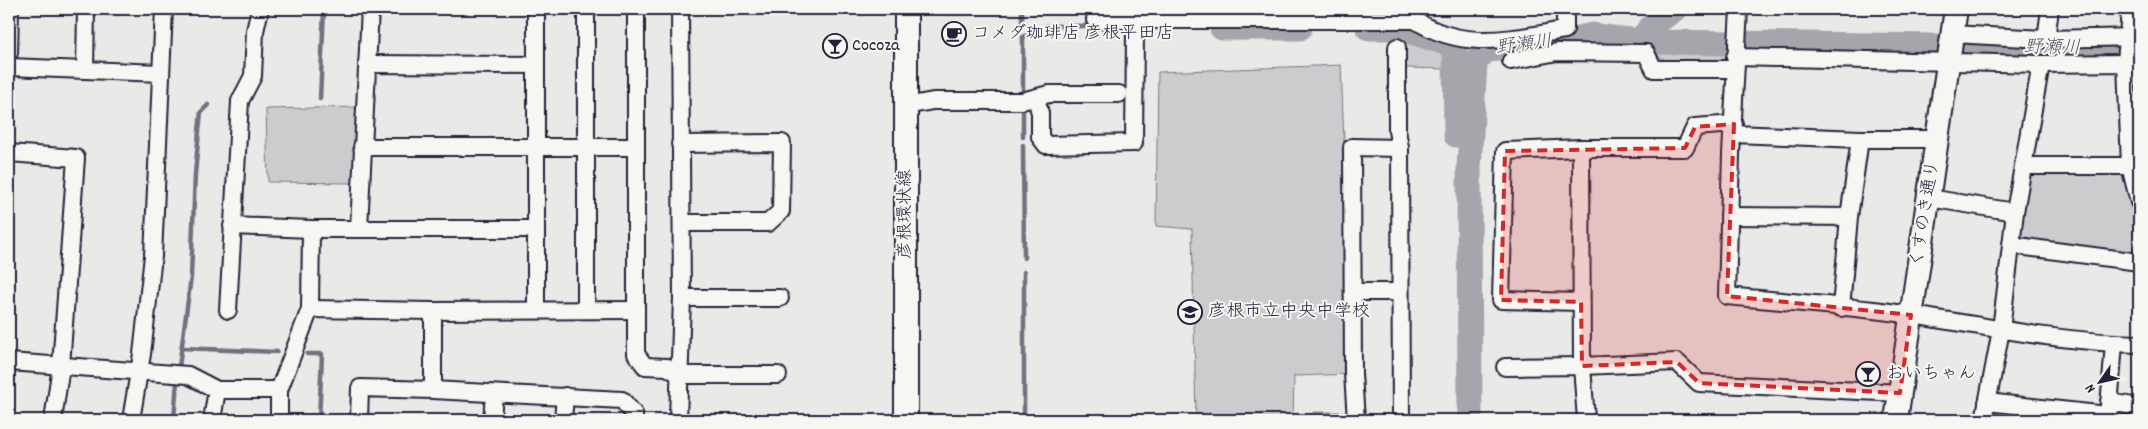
<svg xmlns="http://www.w3.org/2000/svg" width="2148" height="429" viewBox="0 0 2148 429" font-family="Dekko,'Klee One',sans-serif">
<style>
.green{fill:#ccccce;stroke:#777784}
.lines{fill:none;stroke-linecap:round;stroke-linejoin:round}
.stream{stroke:#71717f;stroke-width:4.5}
.river{stroke:#a5a5ac;stroke-width:25}
.street-casing{stroke:#22223b;stroke-width:20}
.secondary-casing{stroke:#22223b;stroke-width:26}
.street{stroke:#f6f6f2;stroke-width:16}
.secondary{stroke:#f6f6f2;stroke-width:22}
.marked{fill:#d62828;fill-opacity:0.2;stroke:#d62828;stroke-width:4;stroke-dasharray:10 6;stroke-linejoin:round}
.labels{text-anchor:middle;dominant-baseline:central;stroke-width:4;stroke-linejoin:round;paint-order:stroke}
.poi-label{font-size:18px;fill:#22223b;stroke:#f6f6f2;text-anchor:start}
.street-label{font-size:18px;fill:#22223b;stroke:#f6f6f2}
.water-label{font-size:19px;font-style:italic;fill:#565668;stroke:#f6f6f2}
</style>
<rect width="100%" height="100%" fill="#e9e9e7"/>
<filter id="ink" filterUnits="userSpaceOnUse"><feTurbulence type="fractalNoise" baseFrequency=".02" numOctaves="2"/><feDisplacementMap in="SourceGraphic" scale="10" xChannelSelector="R" yChannelSelector="G"/><feConvolveMatrix kernelMatrix="1 2 1 2 8 2 1 2 1" color-interpolation-filters="sRGB"/></filter>
<g filter="url(#ink)">
<!-- green -->
<g class="green">
<polygon points="1405,38 1445,51 1449,58 1449,69 1404,68"/>
<path d="M1652,48L1728,50L1729,55L1720,64C1696,64 1671,68 1652,52Z"/>
<polygon points="1341,65 1353,374 1294,376 1293,420 1196,420 1192,229 1156,226 1158,72"/>
<polygon points="358,107 353,183 268,182 266,109"/>
<polygon points="2032,172 2120,172 2128,177 2139,222 2139,253 2021,242 2018,236 2027,177"/>
<polygon points="1313,412 1345,412 1344,420 1313,420"/>
</g>
<g class="lines">
<!-- stream -->
<g class="stream">
<polyline points="1022,26 1022,9"/>
<polyline points="1023,92 1023,37 1046,26 1087,26 1088,18"/>
<polyline points="320,99 324,9"/>
<polyline points="1023,137 1023,109"/>
<polyline points="1023,145 1024,258"/>
<polyline points="181,348 277,352"/>
<polyline points="307,354 322,354 319,420"/>
<polyline points="179,367 191,277 195,174 199,131 201,112 208,105"/>
<polyline points="174,420 177,381"/>
<polyline points="1024,420 1024,272"/>
</g>
<!-- river -->
<g class="river">
<polyline points="1222,24 1222,28 1300,28"/>
<polyline points="1368,28 1400,28 1452,45 1455,49 1456,135"/>
<polyline points="1640,40 1653,25 1675,9"/>
<polyline points="1965,48 2139,51"/>
<polyline points="1470,420 1469,168 1475,62 1486,50 1539,46 1593,35 1620,39 1660,42 1936,46"/>
</g>
<defs>
<g id="street">
<polyline points="586,9 586,310"/>
<polyline points="636,9 636,354 645,366 667,367 681,375 778,375"/>
<path d="M1096,9L1095,20H1415C1464,52 1512,38 1565,30V9"/>
<path d="M1739,9L1731,154L1727,296C1788,302 1851,306 1912,315C1988,327 2063,342 2139,344"/>
<polyline points="2130,9 2126,63 2130,166 2139,202"/>
<polyline points="1953,34 2046,39 2139,37"/>
<polyline points="2046,39 2050,9"/>
<polyline points="1397,47 1397,130 1400,148 1401,420"/>
<polyline points="9,53 10,9"/>
<polyline points="1735,57 2041,64 2126,63 2139,65"/>
<polyline points="1511,61 1557,52 1646,53 1654,69 1735,69"/>
<polyline points="367,64 536,65"/>
<polyline points="9,67 161,73"/>
<polyline points="85,70 86,9"/>
<polyline points="1036,98 1040,113 1040,137 1046,145 1134,143 1135,35"/>
<polyline points="906,106 933,101 1022,101 1049,94 1119,94"/>
<polyline points="1734,124 1695,127 1685,148 1581,148 1582,366 1677,362 1699,383 1900,393"/>
<polyline points="1733,134 1860,139 1937,139"/>
<polyline points="680,144 782,143 781,211 768,223 682,223"/>
<polyline points="362,147 636,147"/>
<polyline points="9,153 76,158 61,366 53,420"/>
<polyline points="2023,166 2130,166"/>
<polyline points="1929,198 2015,212"/>
<polyline points="1729,216 1849,217"/>
<polyline points="232,226 311,229 536,229"/>
<polyline points="359,228 370,9"/>
<polyline points="2011,245 2139,262"/>
<polyline points="1353,292 1400,292"/>
<polyline points="682,298 780,298"/>
<polyline points="1581,302 1501,300 1505,151 1581,148"/>
<polyline points="1841,308 1849,217 1860,139"/>
<polyline points="310,309 433,311 636,310"/>
<polyline points="228,310 240,101 253,76 255,31 260,9"/>
<polyline points="536,310 536,9"/>
<polyline points="433,311 433,390"/>
<polyline points="9,362 188,375 217,390 279,390"/>
<polyline points="1505,367 1582,366 1586,420"/>
<polyline points="1987,402 2108,415"/>
<polyline points="2109,402 2139,407"/>
<polyline points="131,420 142,354 153,256 164,9"/>
<polyline points="212,420 217,390"/>
<polyline points="279,420 279,390 310,309 311,229"/>
<polyline points="359,420 360,388 433,390 622,400 634,414 634,420"/>
<polyline points="492,420 494,394"/>
<polyline points="563,420 565,396"/>
<polyline points="678,420 682,298 680,9"/>
<polyline points="1356,420 1353,374 1352,147 1400,148"/>
<polyline points="1984,420 2001,330 2015,212 2041,64"/>
<polyline points="2108,420 2114,343"/>
</g>
<g id="secondary">
<polyline points="906,420 906,9"/>
<polyline points="1896,420 1956,9"/>
</g>
</defs>
<!-- street casing -->
<use href="#street" class="street-casing"/>
<!-- secondary casing -->
<use href="#secondary" class="secondary-casing"/>
<!-- street -->
<use href="#street" class="street"/>
<!-- secondary -->
<use href="#secondary" class="secondary"/>
</g>
</g>
<!-- marked area -->
<path class="marked" d="M1734,124L1727,296L1911,315L1900,393L1699,383L1677,362L1582,366L1581,302L1501,300L1505,151L1685,148L1695,127Z"/>
<!-- icons -->
<defs>
<symbol id="cafe-ring" viewBox="-11 -11 22 22"><circle r="9.5" fill="#f6f6f2" stroke="#22223b" stroke-width="1.5"/><path d="M-5.5-4.5H6V0H3Q3 3.5 0 3.5H-2.5Q-5.5 3.5-5.5 0ZM3-3.2v2h1.7v-2ZM-6 4.5H4V6H-6Z" fill="#22223b"/></symbol>
<symbol id="bar-ring" viewBox="-11 -11 22 22"><circle r="9.5" fill="#f6f6f2" stroke="#22223b" stroke-width="1.5"/><path d="M-6-5H6L.8 .8V4.5H3.5V6h-7V4.5H-.8V.8Z" fill="#22223b"/></symbol>
<symbol id="school-ring" viewBox="-11 -11 22 22"><circle r="9.5" fill="#f6f6f2" stroke="#22223b" stroke-width="1.5"/><path d="M0-5L7-2L0 1L-7-2ZM-4 1L0 2.5L4 1V4Q0 6-4 4Z" fill="#22223b"/></symbol>
</defs>
<g fill-rule="evenodd">
<use href="#cafe-ring" x="940" y="20" width="28" height="28"/>
<use href="#bar-ring" x="821" y="32" width="28" height="28"/>
<use href="#school-ring" x="1176" y="298" width="28" height="28"/>
<use href="#bar-ring" x="1854" y="360" width="28" height="28"/>
</g>
<g class="labels">
<!-- poi labels -->
<g class="poi-label">
<text x="972" y="34">コメダ珈琲店 彦根平田店</text>
<text x="852" y="46">Cocoza</text>
<text x="1208" y="312">彦根市立中央中学校</text>
<text x="1886" y="374">おいちゃん</text>
</g>
<!-- street labels -->
<g class="street-label">
<text transform="translate(906 214) rotate(-90)">彦根環状線</text>
<text transform="translate(1926 214) rotate(-81)">くすのき通り</text>
</g>
<!-- water labels -->
<g class="water-label">
<text transform="translate(1524 46) rotate(-7)">野瀬川</text>
<text transform="translate(2052 49) rotate(1)">野瀬川</text>
</g>
</g>
<!-- margin -->
<rect width="2148" height="429" fill="none" stroke="#f6f6f2" stroke-width="30"/>
<rect x="15" y="15" width="2118" height="399" fill="none" stroke="#22223b" stroke-width="2" filter="url(#ink)"/>
<!-- north arrow -->
<g transform="translate(2100 382) rotate(236)" stroke="#f6f6f2" stroke-width="4" paint-order="stroke">
<path d="M0-4L9 19L0 12L-9 19Z" fill="#22223b"/>
<text y="-8" font-size="14" font-weight="bold" text-anchor="middle" fill="#22223b">N</text>
</g>
</svg>
